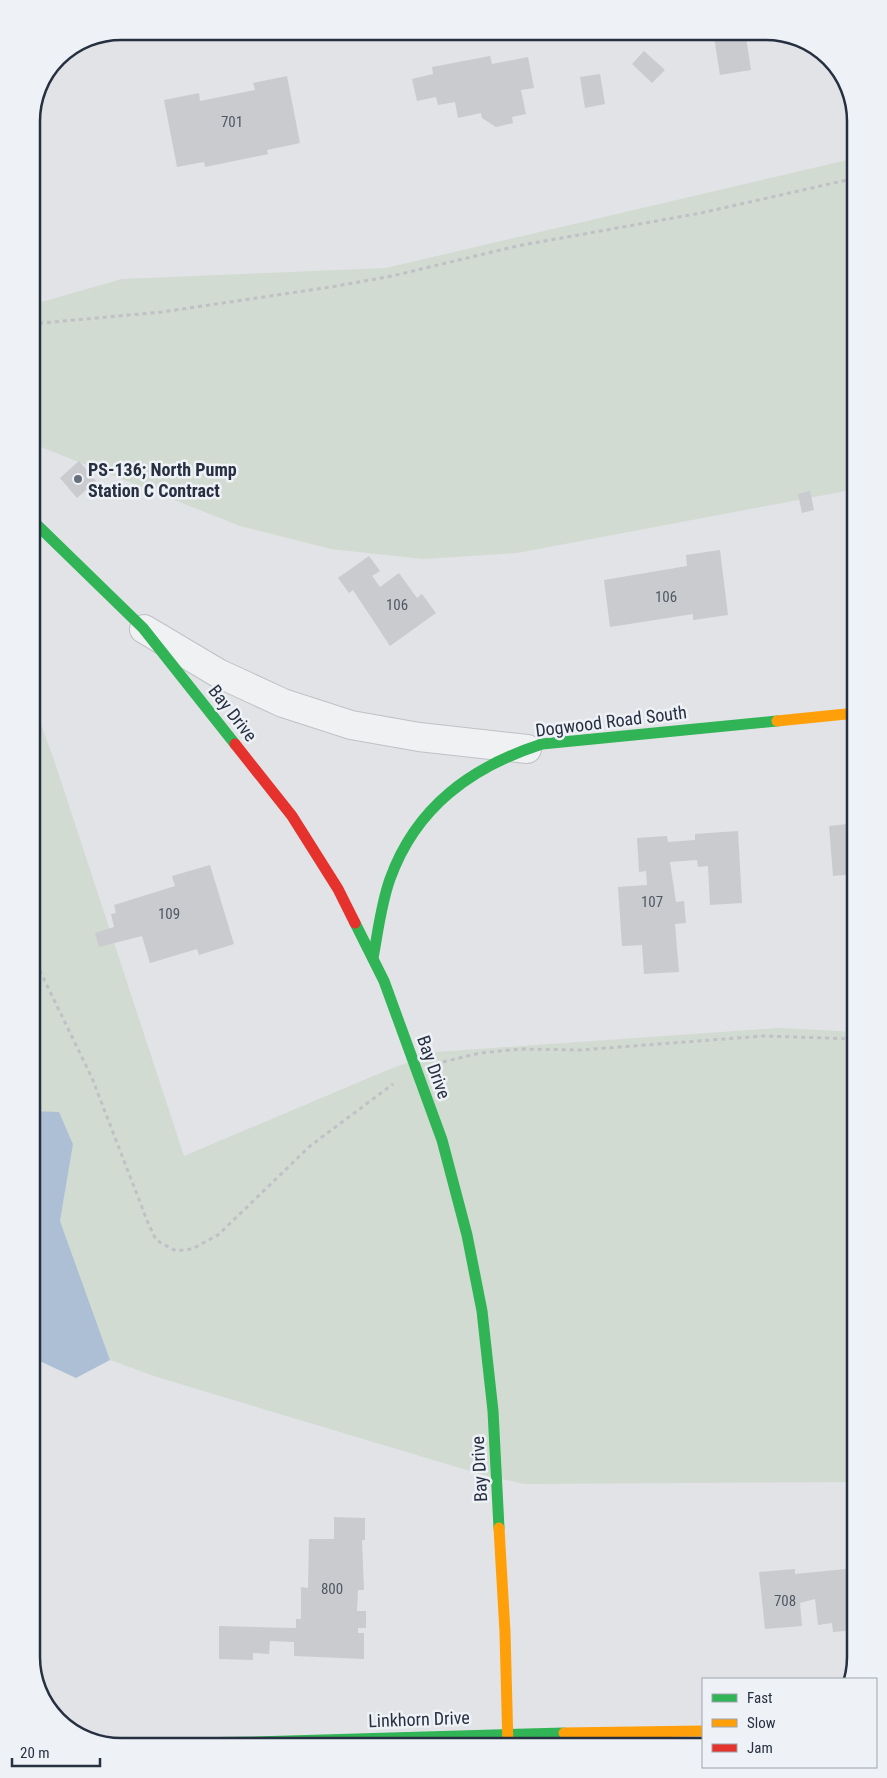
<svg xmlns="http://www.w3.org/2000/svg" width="887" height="1778" viewBox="0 0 887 1778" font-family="'Roboto Condensed',sans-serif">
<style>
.green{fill:#d1dbd1}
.water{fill:#adbfd4}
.building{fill:#c9cbce}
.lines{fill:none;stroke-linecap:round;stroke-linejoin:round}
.street-casing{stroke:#bfc1c4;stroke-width:30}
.path{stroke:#bfc1c6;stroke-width:3;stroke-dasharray:4 4;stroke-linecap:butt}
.street{stroke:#f0f1f3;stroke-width:28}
.fast{stroke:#30b455;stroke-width:11}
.slow{stroke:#ff9f0a;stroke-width:11}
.jam{stroke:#e5322d;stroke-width:11}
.poi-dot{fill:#676f7b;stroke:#eef2f6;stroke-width:2}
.labels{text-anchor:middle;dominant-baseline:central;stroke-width:5;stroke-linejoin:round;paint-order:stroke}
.number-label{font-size:15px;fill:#505865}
.poi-label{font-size:18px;font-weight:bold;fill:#263041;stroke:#eef2f6;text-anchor:start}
.street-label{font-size:18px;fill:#263041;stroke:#eef2f6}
.rim{fill:none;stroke:#263041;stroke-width:2.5}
</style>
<rect width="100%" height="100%" fill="#e1e3e6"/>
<!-- green -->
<g class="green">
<polygon points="856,158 856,489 517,553 423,559 331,549 240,526 31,443 31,305 122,279 386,268"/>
<polygon points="31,697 55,763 184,1156 390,1069 436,1052 779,1028 856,1032 856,1482 524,1484 480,1474 157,1377 110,1360 60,1221 73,1143 59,1113 31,1111"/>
</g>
<!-- water -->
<polygon class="water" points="31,1111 59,1112 73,1144 60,1221 110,1360 76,1378 31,1357"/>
<!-- building -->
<g class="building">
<polygon points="713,31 745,31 751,70 720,75"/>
<polygon points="644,51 665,70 652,83 632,64"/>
<polygon points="490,56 492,64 528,57 534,88 521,90 526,114 512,117 513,123 496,127 482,118 481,113 458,118 455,102 438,105 436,97 417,101 412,79 433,74 432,67"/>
<polygon points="600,74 605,104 585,108 580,77"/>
<polygon points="287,76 300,143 267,150 268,154 205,167 204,162 177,167 164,100 199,93 200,101 255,90 253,83"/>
<polygon points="79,461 96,481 77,498 60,478"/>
<polygon points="810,491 814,510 802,513 798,494"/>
<polygon points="720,550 728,615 693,620 693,614 610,627 604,580 687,566 686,555"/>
<polygon points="369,556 380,571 372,576 380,587 399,573 417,598 422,594 436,613 390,646 353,590 349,593 338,578"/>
<polygon points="856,823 855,874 833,876 829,826"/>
<polygon points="738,831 742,903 710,905 708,866 698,867 697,860 670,862 676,902 684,901 686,923 675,924 679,972 644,974 642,945 622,946 618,887 647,885 646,871 639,872 637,838 667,836 668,842 695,840 695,834"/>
<polygon points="210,865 234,944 199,955 197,949 150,963 142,936 99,947 95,933 114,927 111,914 116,913 114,905 175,886 172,876"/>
<polygon points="334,1517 365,1518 365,1540 362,1540 364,1590 358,1590 357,1611 366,1611 366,1628 358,1628 358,1633 364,1633 364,1659 294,1656 294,1642 270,1641 269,1654 253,1653 253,1660 219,1659 219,1626 296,1628 296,1619 301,1619 301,1587 308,1588 309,1539 334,1539"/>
<polygon points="795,1569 795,1574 846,1569 848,1591 856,1591 856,1630 833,1632 832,1623 818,1625 815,1599 800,1603 802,1626 765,1629 759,1572"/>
</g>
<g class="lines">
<defs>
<polyline id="street" points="144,629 218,673 283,703 351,725 419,737 527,749"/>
</defs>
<!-- street casing -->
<use href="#street" class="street-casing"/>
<!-- path -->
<g class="path">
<polyline points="31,324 162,312 331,287 392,276 517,246 701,213 856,178"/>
<polyline points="31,957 40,971 92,1078 148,1223 156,1240 176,1251 192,1249 218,1235 310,1146 393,1084"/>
<polyline points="443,1062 480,1053 521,1049 580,1050 764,1036 856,1039"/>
</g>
<!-- street -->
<use href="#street" class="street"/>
<!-- fast -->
<g class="fast">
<polyline points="31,519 143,628 235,744"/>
<polyline points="355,923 384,981 442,1140 467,1235 482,1311 493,1411 499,1528"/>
<path d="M373,958C378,932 381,904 390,879C416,807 471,767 542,744L777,721"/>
<polyline points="106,1744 254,1742 564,1733"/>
</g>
<!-- slow -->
<g class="slow">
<polyline points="777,721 856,713"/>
<polyline points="499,1528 505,1632 508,1747"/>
<polyline points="564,1733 703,1731"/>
</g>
<!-- jam -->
<polyline class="jam" points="235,744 292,816 338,889 355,923"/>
</g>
<!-- markers -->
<circle class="poi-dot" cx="78" cy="479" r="5"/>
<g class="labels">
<!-- number labels -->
<g class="number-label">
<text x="232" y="122">701</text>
<text x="666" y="597">106</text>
<text x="397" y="605">106</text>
<text x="652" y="902">107</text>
<text x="169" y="914">109</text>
<text x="332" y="1589">800</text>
<text x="785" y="1601">708</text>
</g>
<!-- poi labels -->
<g class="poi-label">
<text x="88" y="469">PS-136; North Pump<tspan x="88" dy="21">Station C Contract</tspan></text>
</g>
<!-- street labels -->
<g class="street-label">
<text transform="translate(233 713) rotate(52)">Bay Drive</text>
<text transform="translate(611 721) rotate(-7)">Dogwood Road South</text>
<text transform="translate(434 1067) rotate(70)">Bay Drive</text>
<text transform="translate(479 1469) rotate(-93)">Bay Drive</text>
<text transform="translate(419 1719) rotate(-2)">Linkhorn Drive</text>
</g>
</g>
<!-- crop -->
<path d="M0 0H887V1778H0ZM121 40H766A81 81 0 0 1 847 121V1657A81 81 0 0 1 766 1738H121A81 81 0 0 1 40 1657V121A81 81 0 0 1 121 40Z" fill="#eef2f6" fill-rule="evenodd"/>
<path class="rim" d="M121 40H766A81 81 0 0 1 847 121V1657A81 81 0 0 1 766 1738H121A81 81 0 0 1 40 1657V121A81 81 0 0 1 121 40Z"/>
<!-- legend -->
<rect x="702" y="1678" width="175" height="90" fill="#eef2f6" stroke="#9ea4ae"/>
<rect x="712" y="1694" width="25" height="8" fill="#30b455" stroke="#9ea4ae"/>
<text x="747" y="1703" font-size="15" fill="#263041">Fast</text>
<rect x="712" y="1719" width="25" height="8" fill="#ff9f0a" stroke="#9ea4ae"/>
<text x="747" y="1728" font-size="15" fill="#263041">Slow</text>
<rect x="712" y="1744" width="25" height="8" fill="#e5322d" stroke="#9ea4ae"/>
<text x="747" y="1753" font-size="15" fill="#263041">Jam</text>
<!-- scale -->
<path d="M12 1758v8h88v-8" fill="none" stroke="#263041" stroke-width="2.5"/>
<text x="20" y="1758" font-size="15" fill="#263041" stroke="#eef2f6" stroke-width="4" paint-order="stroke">20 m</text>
</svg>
